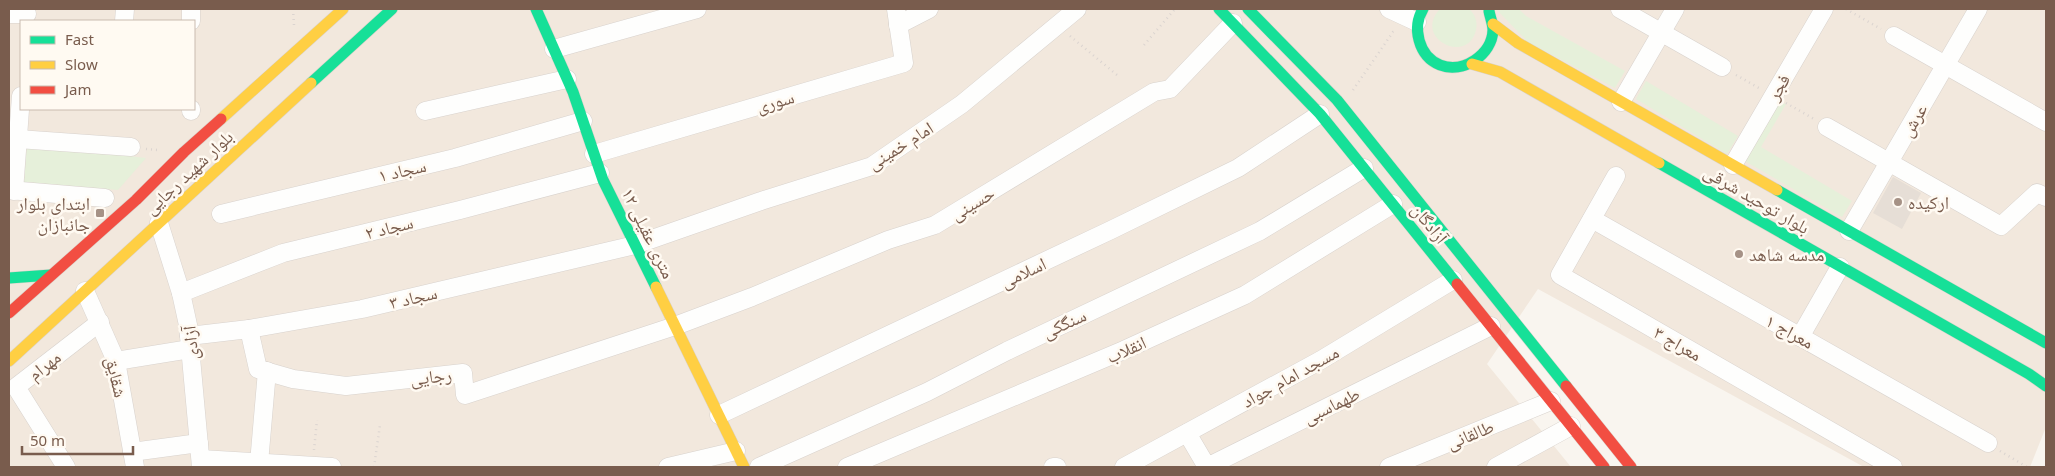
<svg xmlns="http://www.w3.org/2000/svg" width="2055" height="476" viewBox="0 0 2055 476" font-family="'Noto Sans','Noto Naskh Arabic',sans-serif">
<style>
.residential{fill:#f2e8dd;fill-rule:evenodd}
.green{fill:#e6f0da}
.building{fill:#e6ded6}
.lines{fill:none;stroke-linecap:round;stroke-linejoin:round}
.street-casing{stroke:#d8d2cd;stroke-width:19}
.fast-casing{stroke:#d9d2cb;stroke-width:12}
.slow-casing{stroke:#d9d2cb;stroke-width:12}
.jam-casing{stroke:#d9d2cb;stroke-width:12}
.path{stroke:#dbd4d0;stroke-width:2.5;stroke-dasharray:1 4;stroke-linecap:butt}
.street{stroke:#fefefd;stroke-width:18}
.fast{stroke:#16e098;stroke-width:11}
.slow{stroke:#ffcf43;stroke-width:11}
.jam{stroke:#f24e42;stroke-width:11}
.poi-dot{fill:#a69286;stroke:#fffaf2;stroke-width:2}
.labels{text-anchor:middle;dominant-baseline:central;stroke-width:5;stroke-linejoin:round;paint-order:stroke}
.street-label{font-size:18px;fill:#795c4d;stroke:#fffaf2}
.poi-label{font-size:18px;fill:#795c4d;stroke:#fffaf2;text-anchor:start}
</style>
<rect width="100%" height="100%" fill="#f9f5ef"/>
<!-- residential -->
<path class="residential" d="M9,9H2046V427L2030,467H1864L1538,289L1487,364L1571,467H9ZM21,21H194V109H21Z"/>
<!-- green -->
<g class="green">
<path d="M1440,9H1469C1475,14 1478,22 1476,30C1468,66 1412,38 1440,9Z"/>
<polygon points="1496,9 1519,9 1526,16 1625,71 1615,88 1528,42"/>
<polygon points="1646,81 1738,136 1727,154 1636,99"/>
<polygon points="1776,102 1786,104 1761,147 1852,201 1842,217 1743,160"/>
<polygon points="27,144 146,158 118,190 24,182"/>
</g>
<!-- building -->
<polygon class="building" points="1893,177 1921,193 1902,229 1873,213"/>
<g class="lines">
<defs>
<g id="street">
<polyline points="191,9 191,21"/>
<polyline points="1389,9 1417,22"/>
<polyline points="1620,9 1722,67"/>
<polyline points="9,14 27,14"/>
<polyline points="124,21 125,9"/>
<polyline points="898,25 929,9"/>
<polyline points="1894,36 2046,122"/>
<polyline points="554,49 697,9"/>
<polyline points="1621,102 1675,9"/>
<polyline points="191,109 191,111"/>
<polyline points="425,111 567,79"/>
<polyline points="1827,127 2001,226 2037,193 2046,197"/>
<polyline points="18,139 131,147"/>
<polyline points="594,154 904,63 896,9"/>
<polyline points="1733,165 1824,9"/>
<polyline points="1616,176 1560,275 1893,467"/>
<polyline points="9,190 105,198"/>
<polyline points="14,191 21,96"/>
<polyline points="221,214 455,158 583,121"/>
<polyline points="1592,219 1988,443"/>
<polyline points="159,223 181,293 188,325 201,467"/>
<polyline points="1849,231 1978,9"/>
<polyline points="85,291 116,361 135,467"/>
<polyline points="181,293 283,253 460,210 600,173"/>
<polyline points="249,329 258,369 293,379 346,386 463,373 465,395 675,326 752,297 888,240 935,225 1154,92 1170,89 1233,23"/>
<polyline points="189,336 249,329 362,309 635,245 761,201 872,166 962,104 1077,9"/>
<polyline points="1800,337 1840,267"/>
<polyline points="116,361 190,349"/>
<polyline points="719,415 1111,230 1238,168 1320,114"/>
<polyline points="1187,433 1207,467 1491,326"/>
<polyline points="132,452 199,443"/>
<polyline points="201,459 332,467"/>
<polyline points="259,463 267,371"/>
<polyline points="66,467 16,387 100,322"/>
<polyline points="668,467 736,451"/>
<polyline points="759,467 927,392 1007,351 1260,231 1364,168"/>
<polyline points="847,467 1124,350 1245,295 1393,204"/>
<polyline points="1053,467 1057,467"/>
<polyline points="1124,467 1321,360 1453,280"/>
<polyline points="1389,467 1551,401"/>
<polyline points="1496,467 1571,426"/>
</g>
<g id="fast">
<polyline points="536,9 573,92 603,180 656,287"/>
<polyline points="1219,9 1320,114 1457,284"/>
<polyline points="1248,9 1337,100 1566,386"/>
<path d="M1423,9C1412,27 1418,56 1440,65C1463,74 1492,55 1493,30C1493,24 1490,17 1489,11"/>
<polyline points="311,83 392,9"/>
<polyline points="1659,163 2029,374 2046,386"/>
<polyline points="1777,190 2046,343"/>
<polyline points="9,278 51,275"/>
</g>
<g id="slow">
<polyline points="1493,24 1518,43 1777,190"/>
<polyline points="1472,64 1500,72 1659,163"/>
<polyline points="221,119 343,9"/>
<polyline points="656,287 744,467"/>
<polyline points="9,361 311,83"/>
</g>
<g id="jam">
<polyline points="1457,284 1604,467"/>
<polyline points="9,313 136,200 184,152 221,119"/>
<polyline points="1566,386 1631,467"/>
</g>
</defs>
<!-- street casing -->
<use href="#street" class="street-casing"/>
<!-- fast casing -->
<use href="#fast" class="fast-casing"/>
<!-- slow casing -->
<use href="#slow" class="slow-casing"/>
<!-- jam casing -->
<use href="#jam" class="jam-casing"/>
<!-- path -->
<g class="path">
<polyline points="293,9 294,25"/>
<polyline points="1846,9 1881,29"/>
<polyline points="1070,36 1117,75"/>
<polyline points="1144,45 1175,9"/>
<polyline points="1736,75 1759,88"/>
<polyline points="1353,90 1393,32 1396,31"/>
<polyline points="1786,103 1814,119"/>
<polyline points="146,149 158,150"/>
<polyline points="314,450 317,420"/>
<polyline points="2000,451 2027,467"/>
<polyline points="374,467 380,425"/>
</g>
<!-- street -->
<use href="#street" class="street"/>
<!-- fast -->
<use href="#fast" class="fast"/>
<!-- slow -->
<use href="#slow" class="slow"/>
<!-- jam -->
<use href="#jam" class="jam"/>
</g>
<!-- markers -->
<g class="poi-dot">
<circle cx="1898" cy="202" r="5"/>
<rect x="95" y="208" width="10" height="10" rx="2.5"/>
<circle cx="1739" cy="254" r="5"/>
</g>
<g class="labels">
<!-- street labels -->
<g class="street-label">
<text transform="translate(1778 87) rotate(-60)">فجر</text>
<text transform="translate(775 101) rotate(-16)">سوری</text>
<text transform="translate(1913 120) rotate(-60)">عرش</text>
<text transform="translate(900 145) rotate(-32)">امام خمینی</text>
<text transform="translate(402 170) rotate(-13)">سجاد ۱</text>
<text transform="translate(188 172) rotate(-43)">بلوار شهید رجایی</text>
<text transform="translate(1757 199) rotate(30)">بلوار توحید شرقی</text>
<text transform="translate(972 203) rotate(-31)">حسینی</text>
<text transform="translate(1430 223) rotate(51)">آزادگان</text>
<text transform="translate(389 227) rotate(-14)">سجاد ۲</text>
<text transform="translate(649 233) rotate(64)">۱۲ متری عقیلی</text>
<text transform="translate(1023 272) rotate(-25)">اسلامی</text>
<text transform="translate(413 297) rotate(-13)">سجاد ۳</text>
<text transform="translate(1064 323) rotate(-25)">سنگکی</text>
<text transform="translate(1790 331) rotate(29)">معراج ۱</text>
<text transform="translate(190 343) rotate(-96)">آزادی</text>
<text transform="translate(1678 343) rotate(30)">معراج ۳</text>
<text transform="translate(1126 349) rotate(-24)">انقلاب</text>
<text transform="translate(44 365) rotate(-38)">مهرام</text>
<text transform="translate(431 376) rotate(-6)">رجایی</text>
<text transform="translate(1290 376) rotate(-29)">مسجد امام جواد</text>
<text transform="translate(117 377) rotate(77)">شقایق</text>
<text transform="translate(1331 405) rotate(-26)">طهماسبی</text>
<text transform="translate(1470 434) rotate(-22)">طالقانی</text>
</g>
<!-- poi labels -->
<g class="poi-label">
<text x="1908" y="202">ارکیده</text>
<text x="90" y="203" text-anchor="end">ابتدای بلوار<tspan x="90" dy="21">جانبازان</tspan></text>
<text x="1749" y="254">مدسه شاهد</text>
</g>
</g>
<!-- border -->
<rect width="2055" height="476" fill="none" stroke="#795c4d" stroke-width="20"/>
<!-- legend -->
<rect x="20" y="20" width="175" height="90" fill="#fffaf2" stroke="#c9bbb0"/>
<rect x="30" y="36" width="25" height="8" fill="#16e098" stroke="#c9bbb0"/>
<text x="65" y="45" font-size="15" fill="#795c4d">Fast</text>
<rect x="30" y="61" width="25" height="8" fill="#ffcf43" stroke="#c9bbb0"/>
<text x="65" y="70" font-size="15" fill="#795c4d">Slow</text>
<rect x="30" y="86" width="25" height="8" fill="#f24e42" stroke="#c9bbb0"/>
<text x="65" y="95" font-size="15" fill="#795c4d">Jam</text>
<!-- scale -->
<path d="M22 446v8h111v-8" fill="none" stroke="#795c4d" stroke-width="2.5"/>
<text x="30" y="446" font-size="15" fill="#795c4d" stroke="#fffaf2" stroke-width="4" paint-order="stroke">50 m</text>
</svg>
